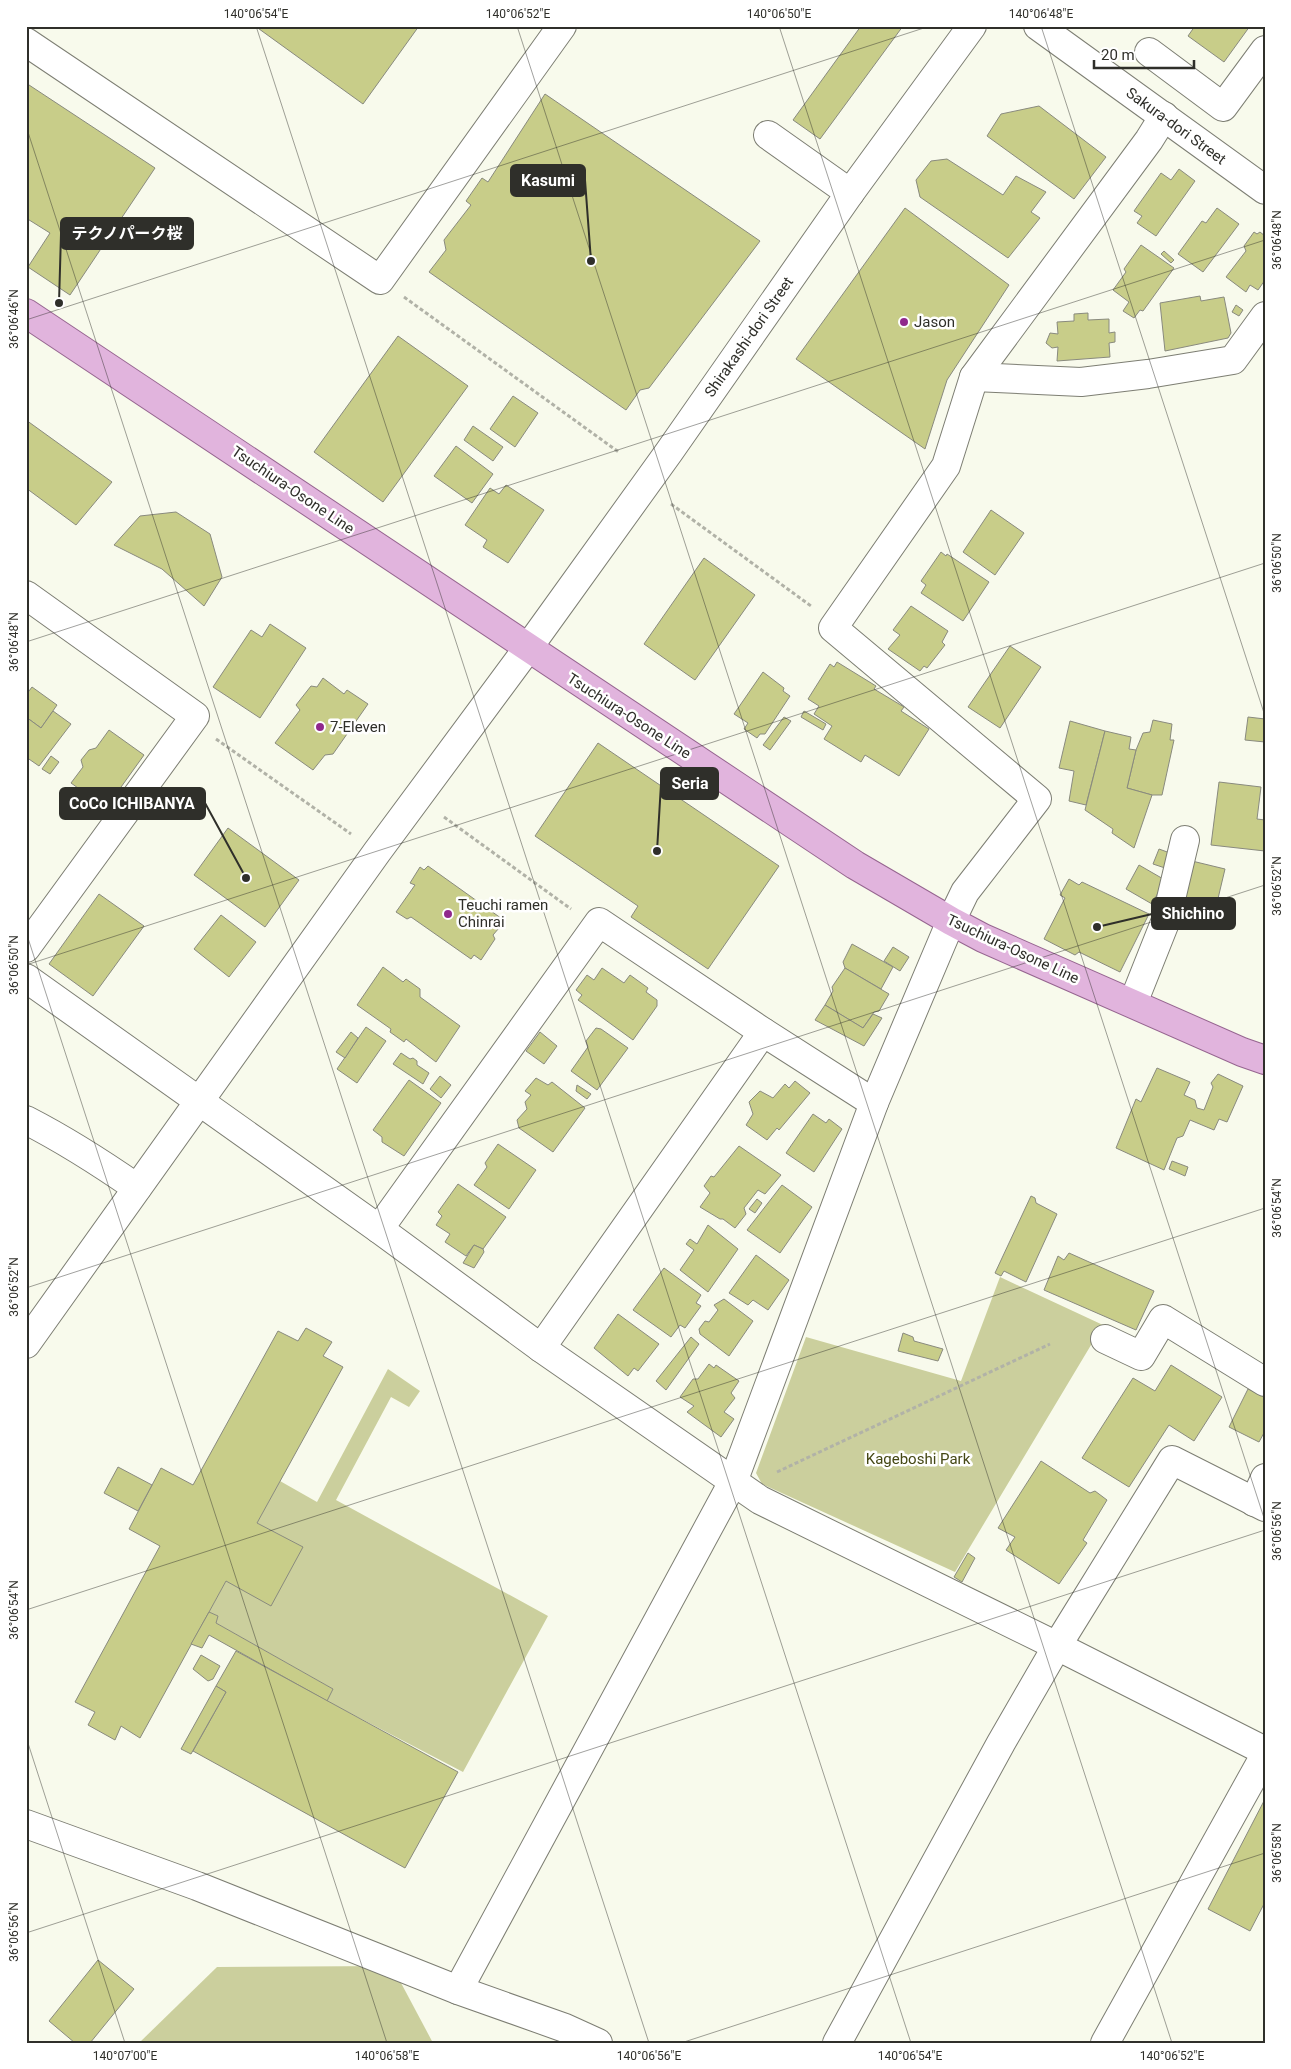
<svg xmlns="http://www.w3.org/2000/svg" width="1291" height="2069" viewBox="0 0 1291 2069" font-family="Roboto,'Noto Sans JP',sans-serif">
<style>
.green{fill:#cbcf9d}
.building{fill:#c8cd89;stroke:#898a7e}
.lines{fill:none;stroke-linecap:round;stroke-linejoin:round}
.minor-casing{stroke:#7d7e73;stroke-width:30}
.major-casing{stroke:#966590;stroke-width:30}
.path{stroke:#b1b2a7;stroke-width:3;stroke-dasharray:4 2.5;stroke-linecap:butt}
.minor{stroke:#fff;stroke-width:28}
.major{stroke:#e1b4dd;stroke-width:28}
.ticks{fill:none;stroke:#2f2f2a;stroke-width:1;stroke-opacity:0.45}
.poi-dot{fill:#90288c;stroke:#fff;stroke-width:2}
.labels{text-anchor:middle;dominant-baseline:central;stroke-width:5;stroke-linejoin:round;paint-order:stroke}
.street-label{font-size:15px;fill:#2f2f2a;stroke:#fff}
.poi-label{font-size:15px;fill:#2f2f2a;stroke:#fff;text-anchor:start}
.park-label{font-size:15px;fill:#454815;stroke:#fff}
.leader{fill:none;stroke:#2f2f2a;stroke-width:2}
.callout-dot{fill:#2f2f2a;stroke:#fff;stroke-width:2}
.callout{fill:#2f2f2a;stroke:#2f2f2a;stroke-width:2}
.callout-label{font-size:16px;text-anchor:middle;font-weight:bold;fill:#fff}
.neatline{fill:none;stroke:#2f2f2a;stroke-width:2}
.ticks-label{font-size:12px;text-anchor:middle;fill:#2f2f2a}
</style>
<rect width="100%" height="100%" fill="#f8faec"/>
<!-- green -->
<g class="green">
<polygon points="1000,1277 1103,1325 955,1572 762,1484 756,1473 806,1337 961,1381"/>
<polygon points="388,1369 420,1391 409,1407 391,1397 336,1500 548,1616 463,1772 327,1701 333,1689 216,1623 218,1616 209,1612 226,1581 302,1547 257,1523 280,1481 317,1502"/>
<polygon points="392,1966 433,2043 139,2043 217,1967"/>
</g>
<!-- building -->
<g class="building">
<polygon points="255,26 419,26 363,104"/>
<polygon points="861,26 903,26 820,139 793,120"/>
<polygon points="1195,26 1250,26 1224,62 1188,36"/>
<polygon points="26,83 155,168 70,295 28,267 50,233 26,218"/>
<polygon points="545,94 760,241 649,388 640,390 626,410 429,272 446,250 444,240 471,205 466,201 482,178 488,182"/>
<polygon points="1039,106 1106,157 1074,199 987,136 1001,114"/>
<polygon points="947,159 1003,195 1016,176 1046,192 1031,212 1040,218 1008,258 920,197 916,180 931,161"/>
<polygon points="1179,169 1195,181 1156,236 1137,223 1142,216 1134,211 1161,173 1171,180"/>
<polygon points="905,208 1009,285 947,380 925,449 796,359"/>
<polygon points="1217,208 1239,224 1203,272 1178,254 1202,221 1206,223"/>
<polygon points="1254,232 1257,234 1260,232 1265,236 1265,280 1258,290 1250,285 1246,292 1226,277 1246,251 1244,246"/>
<polygon points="1141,245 1174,268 1143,311 1140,310 1134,318 1123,311 1129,302 1113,290 1126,272 1124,269"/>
<polygon points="1164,251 1174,260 1171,263 1161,254"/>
<polygon points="1200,296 1201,301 1224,297 1231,333 1228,338 1165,351 1160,303"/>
<polygon points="1236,305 1243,310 1239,316 1232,312"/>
<polygon points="1088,313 1088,320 1109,319 1109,333 1115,332 1115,342 1109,343 1110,357 1057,361 1058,347 1052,348 1046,343 1050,333 1058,334 1057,322 1074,321 1074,314"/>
<polygon points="398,336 468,386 383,502 314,452"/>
<polygon points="513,396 538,413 515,447 490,429"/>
<polygon points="26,420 112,482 76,525 26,488"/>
<polygon points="473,426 503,447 493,461 464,440"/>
<polygon points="456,446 493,474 472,503 434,476"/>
<polygon points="506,485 544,510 508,563 483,547 487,540 465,525 490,488 499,494"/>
<polygon points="991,510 1024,533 995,575 963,552"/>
<polygon points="176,512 210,534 222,577 204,606 162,569 114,545 140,516"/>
<polygon points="941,552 946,556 947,554 989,582 963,621 921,593 926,585 921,581"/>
<polygon points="704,558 755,595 695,680 644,644"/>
<polygon points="911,606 948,631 942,642 945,645 927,668 924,666 920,671 888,649 900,635 893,630"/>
<polygon points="270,624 306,648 260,718 213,687 251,630 262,637"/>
<polygon points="1010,646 1041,667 1000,728 968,707"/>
<polygon points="837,662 876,686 874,689 904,707 901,711 929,729 899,776 865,755 861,762 824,739 832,726 814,714 819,706 808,699 830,664 834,667"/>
<polygon points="763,672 784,688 783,691 790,696 765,734 760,734 757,738 744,729 748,723 734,714"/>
<polygon points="323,678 344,694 347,690 368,704 333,754 325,755 313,770 275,743 300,710 296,705 311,686 317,687"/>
<polygon points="32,687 57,705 41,728 26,717 26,695"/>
<polygon points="53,711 71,724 39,766 26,757 26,717 41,728"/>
<polygon points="804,711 826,724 823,730 801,717"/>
<polygon points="784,717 791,721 770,750 763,745"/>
<polygon points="1248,717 1265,719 1265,742 1245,740"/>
<polygon points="1153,720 1172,724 1170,740 1174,740 1162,795 1152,795 1127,788 1136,750 1143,733 1150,732"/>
<polygon points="1070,721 1105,731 1086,805 1069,801 1074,771 1059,768"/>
<polygon points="109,730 144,755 106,808 71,783 83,767 81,760 89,750 96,748"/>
<polygon points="1105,731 1131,737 1129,749 1136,750 1127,788 1152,795 1134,848 1112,833 1113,829 1085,810"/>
<polygon points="598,743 779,866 708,969 631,917 638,906 535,836"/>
<polygon points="51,756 59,762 50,774 42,769"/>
<polygon points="1219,782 1261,787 1257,819 1265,820 1265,851 1211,845"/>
<polygon points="228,828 299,880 265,927 194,875"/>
<polygon points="1159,849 1170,853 1165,868 1153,864"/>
<polygon points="1192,861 1225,869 1211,928 1177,920"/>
<polygon points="1139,865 1165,880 1152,904 1126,889"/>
<polygon points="428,866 505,921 493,935 495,939 481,960 474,955 471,959 411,917 407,919 396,912 415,885 410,883 420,867 424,870"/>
<polygon points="1069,879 1079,885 1082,882 1149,914 1120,972 1079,952 1075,955 1044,939 1065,898 1060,895"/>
<polygon points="99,894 144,926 93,996 49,964"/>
<polygon points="221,915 256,942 229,977 194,949"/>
<polygon points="852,944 893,967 881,989 845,968 843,962"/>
<polygon points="893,947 909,957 900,971 884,961"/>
<polygon points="383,967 403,982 406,979 420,989 420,997 460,1026 436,1062 406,1039 404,1042 390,1032 391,1029 357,1005"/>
<polygon points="602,968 624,983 630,975 648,988 646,992 657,1000 657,1006 633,1040 578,1000 582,995 576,990 587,975 594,980"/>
<polygon points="845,968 889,994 879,1011 874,1012 863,1028 825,1005 833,991 832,987"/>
<polygon points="825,1005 863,1028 873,1014 882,1018 864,1046 815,1020"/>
<polygon points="366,1027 386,1041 357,1083 337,1069"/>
<polygon points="596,1028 601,1029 628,1048 597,1090 571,1071 588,1047 586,1041"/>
<polygon points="351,1032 358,1038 345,1058 336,1052"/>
<polygon points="540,1032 557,1046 544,1064 526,1051"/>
<polygon points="401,1053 410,1059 413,1058 417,1061 417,1065 429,1073 423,1084 393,1064"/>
<polygon points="1157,1068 1190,1082 1184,1095 1195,1100 1197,1108 1204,1110 1213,1087 1211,1083 1218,1074 1243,1086 1227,1122 1219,1119 1214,1130 1190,1120 1183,1136 1177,1138 1164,1170 1116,1148 1136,1099 1141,1102"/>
<polygon points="440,1076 451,1085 441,1098 430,1089"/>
<polygon points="536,1078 548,1085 552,1082 585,1108 553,1152 519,1128 517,1120 527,1109 525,1102 531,1095 525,1091"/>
<polygon points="409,1080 441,1103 404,1156 382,1142 382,1137 373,1130"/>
<polygon points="795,1081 810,1093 779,1130 777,1128 767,1140 746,1125 753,1114 749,1102 760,1091 773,1098 785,1084 789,1088"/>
<polygon points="577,1085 591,1094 587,1099 576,1091"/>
<polygon points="813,1114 826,1123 829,1119 842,1129 814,1172 786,1153"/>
<polygon points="498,1144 536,1170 509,1209 474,1185 487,1167 485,1163"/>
<polygon points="739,1146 781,1175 765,1194 758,1190 744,1208 746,1214 735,1228 723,1219 720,1219 700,1207 710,1193 704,1186 711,1176 714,1177"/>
<polygon points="1172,1161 1188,1167 1185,1176 1169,1169"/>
<polygon points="458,1184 506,1217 483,1249 474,1245 466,1256 445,1242 450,1234 436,1225 442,1216 438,1212"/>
<polygon points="782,1185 812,1207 780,1253 747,1230"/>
<polygon points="1031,1196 1035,1198 1036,1203 1057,1214 1026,1282 1004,1271 1001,1276 995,1273"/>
<polygon points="757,1199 762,1203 755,1213 749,1209"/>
<polygon points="708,1225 738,1249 708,1292 680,1270 694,1250 686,1244 690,1239 697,1244"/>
<polygon points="474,1245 483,1249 484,1252 474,1268 463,1263"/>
<polygon points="1069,1253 1154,1291 1136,1330 1044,1290 1058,1256 1064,1260"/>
<polygon points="756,1255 789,1280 768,1310 753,1300 748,1305 729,1293"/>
<polygon points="664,1268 701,1295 696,1303 701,1306 685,1328 680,1325 671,1337 633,1310"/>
<polygon points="724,1299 753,1321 729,1356 700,1334 699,1329 705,1321 709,1322 718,1310 714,1305"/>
<polygon points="618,1314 659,1344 638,1371 634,1368 628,1376 594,1348"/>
<polygon points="306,1328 332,1342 323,1356 343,1367 257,1523 303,1547 271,1606 226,1581 140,1738 121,1726 115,1740 88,1725 95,1712 75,1702 160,1546 129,1529 161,1468 193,1485 278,1331 298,1341"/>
<polygon points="903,1333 913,1337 914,1341 943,1349 938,1361 898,1351"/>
<polygon points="691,1337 699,1344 666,1390 656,1381"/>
<polygon points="709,1364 714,1368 716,1365 739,1381 731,1393 735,1398 724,1412 734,1419 721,1437 687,1412 694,1406 680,1397 693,1379 698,1379"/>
<polygon points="1171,1365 1222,1397 1194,1441 1169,1425 1129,1487 1082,1458 1133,1378 1155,1391"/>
<polygon points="1248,1389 1265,1397 1265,1431 1259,1442 1229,1427"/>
<polygon points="1041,1461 1090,1493 1095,1491 1107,1500 1083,1540 1087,1543 1059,1584 1006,1550 1015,1537 998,1528"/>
<polygon points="118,1467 152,1485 138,1511 104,1493"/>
<polygon points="968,1553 975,1558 962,1582 954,1577"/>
<polygon points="209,1612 218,1616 216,1623 333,1689 327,1701 209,1635 202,1648 191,1644"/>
<polygon points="236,1651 458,1772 405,1868 193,1751 226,1692 216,1686"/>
<polygon points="201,1655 220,1666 213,1679 208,1681 193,1669"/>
<polygon points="216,1686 226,1692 191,1754 181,1749"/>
<polygon points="1265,1799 1265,1902 1250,1931 1208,1909"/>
<polygon points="98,1960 134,1989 90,2043 75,2043 49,2021"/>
</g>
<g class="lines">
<defs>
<g id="minor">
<polyline points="1038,26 1265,190"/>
<polyline points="26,42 380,280 562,26"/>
<polyline points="1149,52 1223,107 1265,50"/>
<polyline points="768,135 850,193"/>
<polyline points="974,377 1081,382 1148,374 1233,360 1265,316"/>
<polyline points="26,595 195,716 26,948"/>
<polyline points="26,978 379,1229 541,1348 760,1500 1057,1646 1265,1751"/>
<polyline points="1133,1003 1166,920 1185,840"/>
<path d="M26,1120C65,1140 101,1163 137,1188"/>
<polyline points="379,1229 599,922 763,1032 874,1103"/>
<polyline points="1105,1339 1141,1356 1163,1319 1265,1382"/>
<polyline points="26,1344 377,852 528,648 669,452 850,193 972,26"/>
<polyline points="541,1348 763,1032"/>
<polyline points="1254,1502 1265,1478"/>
<polyline points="26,1824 197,1886 458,1990 565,2028 598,2043"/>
<polyline points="458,1990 733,1482 874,1103 951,921 965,892 1037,799 833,628 946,466 974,377 1149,140 1164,116"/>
<polyline points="837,2043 1001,1743 1057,1646 1172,1460 1265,1507"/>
<polyline points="1105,2043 1265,1755"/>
</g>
<polyline id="major" points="26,313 855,865 951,921 983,938 1242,1052 1265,1060"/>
</defs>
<!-- minor casing -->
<use href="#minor" class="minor-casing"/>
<!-- major casing -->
<use href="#major" class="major-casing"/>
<!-- path -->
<g class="path">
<polyline points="404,297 620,453"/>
<polyline points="671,504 811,606"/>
<polyline points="216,739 351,834"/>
<polyline points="444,817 571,909"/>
<polyline points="777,1472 1050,1344"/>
</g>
<!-- minor -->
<use href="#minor" class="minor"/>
<!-- major -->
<use href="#major" class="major"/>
</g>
<!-- ticks -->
<path class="ticks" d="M256,26L911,2043M517,26L1172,2043M779,26L1265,1521M1041,26L1265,716M26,126L649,2043M26,320L930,26M26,642L1265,240M26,932L387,2043M26,965L1265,563M26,1288L1265,885M26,1610L1265,1208M26,1737L125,2043M26,1933L1265,1530M681,2043L1265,1853"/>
<!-- markers -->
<g class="poi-dot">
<circle cx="904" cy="322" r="5"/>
<circle cx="320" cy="727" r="5"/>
<circle cx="448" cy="914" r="5"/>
</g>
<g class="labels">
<!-- street labels -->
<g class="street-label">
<text transform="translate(1176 126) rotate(36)">Sakura-dori Street</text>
<text transform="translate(749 337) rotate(-55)">Shirakashi-dori Street</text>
<text transform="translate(293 490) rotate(34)">Tsuchiura-Osone Line</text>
<text transform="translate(629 716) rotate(33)">Tsuchiura-Osone Line</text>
<text transform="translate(1013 949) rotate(25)">Tsuchiura-Osone Line</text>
</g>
<!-- poi labels -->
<g class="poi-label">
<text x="914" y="322">Jason</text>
<text x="330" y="727">7-Eleven</text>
<text x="458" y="905">Teuchi ramen<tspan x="458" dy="17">Chinrai</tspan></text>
</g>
<!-- park labels -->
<g class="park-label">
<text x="918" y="1459">Kageboshi Park</text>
</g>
</g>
<!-- callouts -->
<path class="leader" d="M591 261L585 180M59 303L61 234M657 851L661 784M246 878L205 803M1097 927L1152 914"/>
<g class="callout-dot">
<circle cx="591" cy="261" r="5"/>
<circle cx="59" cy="303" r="5"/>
<circle cx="657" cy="851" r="5"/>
<circle cx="246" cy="878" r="5"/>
<circle cx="1097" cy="927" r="5"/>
</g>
<g class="callout">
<rect x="511" y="165" width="74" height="31" rx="5"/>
<rect x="61" y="218" width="132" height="31" rx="5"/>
<rect x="661" y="768" width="57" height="31" rx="5"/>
<rect x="60" y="788" width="145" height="31" rx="5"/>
<rect x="1152" y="898" width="83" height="31" rx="5"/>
</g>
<g class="callout-label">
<text x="548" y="186">Kasumi</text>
<text x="127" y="239">テクノパーク桜</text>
<text x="690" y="789">Seria</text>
<text x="132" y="809">CoCo ICHIBANYA</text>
<text x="1193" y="919">Shichino</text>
</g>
<!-- border -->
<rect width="1291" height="2069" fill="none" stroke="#ffffff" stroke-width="55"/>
<!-- scale -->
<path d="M1094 60v8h100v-8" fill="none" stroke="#2f2f2a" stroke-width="2.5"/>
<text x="1101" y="60" font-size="15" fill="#2f2f2a" stroke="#ffffff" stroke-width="4" paint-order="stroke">20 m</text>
<rect x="28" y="28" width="1236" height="2014" class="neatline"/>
<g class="ticks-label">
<text x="256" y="18">140°06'54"E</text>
<text x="518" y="18">140°06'52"E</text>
<text x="779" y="18">140°06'50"E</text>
<text x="1041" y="18">140°06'48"E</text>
<text transform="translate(1277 240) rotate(-90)" y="4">36°06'48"N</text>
<text transform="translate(14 319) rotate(-90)" y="4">36°06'46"N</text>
<text transform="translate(1277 563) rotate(-90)" y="4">36°06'50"N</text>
<text transform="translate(14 642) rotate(-90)" y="4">36°06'48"N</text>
<text transform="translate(1277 886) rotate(-90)" y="4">36°06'52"N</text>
<text transform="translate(14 965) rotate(-90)" y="4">36°06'50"N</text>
<text transform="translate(1277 1208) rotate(-90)" y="4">36°06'54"N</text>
<text transform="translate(14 1287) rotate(-90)" y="4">36°06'52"N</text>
<text transform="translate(1277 1531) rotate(-90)" y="4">36°06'56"N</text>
<text transform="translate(14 1610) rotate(-90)" y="4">36°06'54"N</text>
<text transform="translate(1277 1853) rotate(-90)" y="4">36°06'58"N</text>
<text transform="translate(14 1932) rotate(-90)" y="4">36°06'56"N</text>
<text x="125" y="2060">140°07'00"E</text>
<text x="387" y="2060">140°06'58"E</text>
<text x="649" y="2060">140°06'56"E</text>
<text x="910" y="2060">140°06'54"E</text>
<text x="1172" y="2060">140°06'52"E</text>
</g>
</svg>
